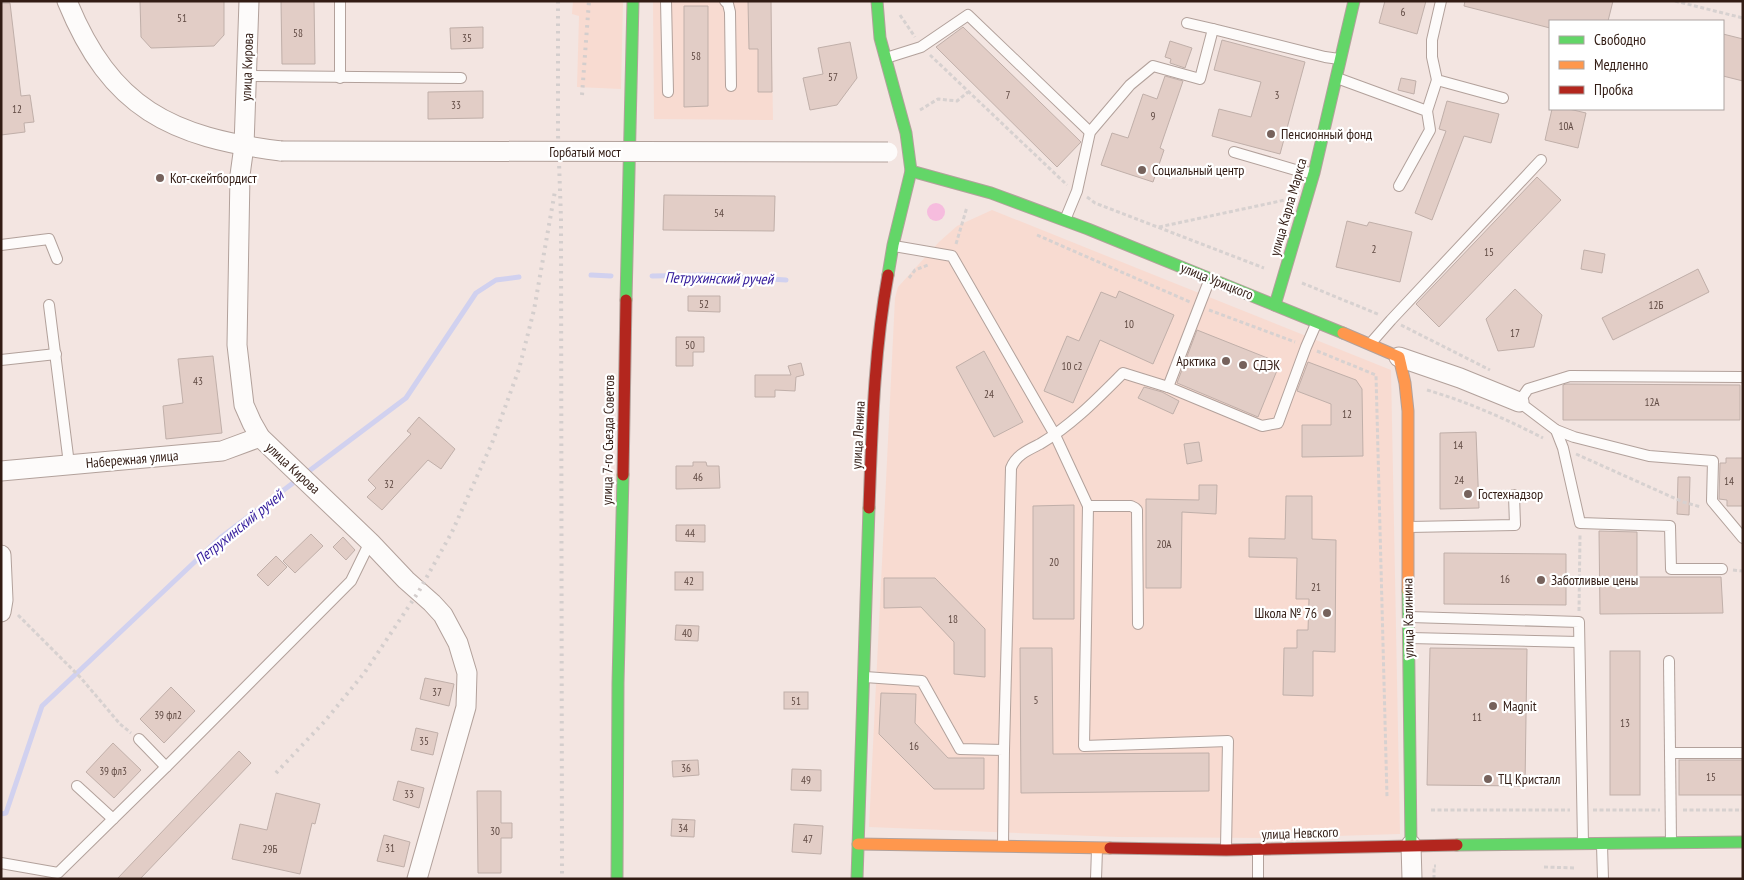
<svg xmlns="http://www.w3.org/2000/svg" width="1744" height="880" viewBox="0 0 1744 880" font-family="'PT Sans Narrow',sans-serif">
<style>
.built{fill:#f8dbd1}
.green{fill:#f6bcde}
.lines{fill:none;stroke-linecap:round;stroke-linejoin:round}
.stream{stroke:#d1d1ef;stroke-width:5}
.building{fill:#e2cdc6;stroke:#c0afa9}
.lane-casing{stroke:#b2a19b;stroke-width:12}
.street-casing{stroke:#b2a19b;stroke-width:21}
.fast-casing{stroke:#b2a19b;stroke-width:13}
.slow-casing{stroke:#b2a19b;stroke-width:13}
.jam-casing{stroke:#b2a19b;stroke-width:13}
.path{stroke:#d7d1d0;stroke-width:3;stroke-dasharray:4 2.5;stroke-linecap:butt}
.lane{stroke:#fdfbfa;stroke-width:10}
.street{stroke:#fdfbfa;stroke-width:19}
.fast{stroke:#63d668;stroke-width:11}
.slow{stroke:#ff974d;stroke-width:11}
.jam{stroke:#b3261e;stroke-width:11}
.rail{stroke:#d4cecd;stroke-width:4;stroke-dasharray:2.5 5;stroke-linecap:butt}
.street-bridge-casing{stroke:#b2a19b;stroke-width:21;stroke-linecap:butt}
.street-bridge{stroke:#fdfbfa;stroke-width:19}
.poi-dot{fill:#76625c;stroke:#fff;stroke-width:2}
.labels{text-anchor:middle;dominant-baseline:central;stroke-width:4.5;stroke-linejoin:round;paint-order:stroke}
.number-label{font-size:11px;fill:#5f4942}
.street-label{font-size:14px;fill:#321c14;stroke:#fff}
.poi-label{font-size:14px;fill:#321c14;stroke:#fff;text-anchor:start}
.water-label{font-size:15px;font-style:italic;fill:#321a9b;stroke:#fff}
</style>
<rect width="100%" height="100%" fill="#f3e5e1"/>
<!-- built -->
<g class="built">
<polygon points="573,1 623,1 621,89 577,87 579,16 572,14"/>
<polygon points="653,1 771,1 773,120 654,119"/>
<polygon points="992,210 1391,370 1400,834 1268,838 1118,837 869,827 895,298 898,287 939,242 957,226"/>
</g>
<!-- green -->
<circle class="green" cx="936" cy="212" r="9"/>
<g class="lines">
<!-- stream -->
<g class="stream">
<polyline points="591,275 611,276"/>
<polyline points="652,276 707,275 786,280"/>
<polyline points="1,814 6,813 42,706 220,538 406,398 476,293 496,280 519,277"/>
</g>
</g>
<!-- building -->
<g class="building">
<polygon points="140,1 224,1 224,35 214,46 151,48 141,37"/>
<polygon points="281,1 314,1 315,64 282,64"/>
<polygon points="748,1 771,1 772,92 758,92 758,49 749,49"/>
<polygon points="1385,1 1426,1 1417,34 1379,23"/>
<polygon points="1465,1 1613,1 1608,21 1550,21 1550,28 1464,6"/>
<polygon points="1,3 10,3 21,96 30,95 34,122 24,123 25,132 1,135"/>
<polygon points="684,6 708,6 708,106 684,107"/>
<polygon points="483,27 483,48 451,49 450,28"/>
<polygon points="963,27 1081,142 1057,167 936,47"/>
<polygon points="1723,34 1743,39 1743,81 1723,76"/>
<polygon points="1222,40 1305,62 1280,154 1212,136 1219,109 1251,117 1261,82 1214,70"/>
<polygon points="1170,41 1192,48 1185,68 1170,63 1171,59 1165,57"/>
<polygon points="850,42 857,78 837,105 810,110 803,78 823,74 818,48"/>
<polygon points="1165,76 1183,81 1160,148 1164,150 1153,182 1101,165 1112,133 1128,138 1143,94 1157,99"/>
<polygon points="1401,78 1416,81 1414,94 1398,90"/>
<polygon points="483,91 483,118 428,119 428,92"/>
<polygon points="1447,101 1499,114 1491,143 1464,136 1432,220 1415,213 1446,131 1439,129"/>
<polygon points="1552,109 1569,109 1586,113 1578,148 1545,140"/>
<polygon points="1537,177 1561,200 1439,327 1416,304"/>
<polygon points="664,195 775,196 774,231 663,230"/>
<polygon points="1347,221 1367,226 1369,222 1412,232 1400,282 1336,267"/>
<polygon points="1584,250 1605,254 1602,273 1581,269"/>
<polygon points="1698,269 1709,292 1613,340 1602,318"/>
<polygon points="1515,289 1542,315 1534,347 1498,351 1486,319"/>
<polygon points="1119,291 1174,315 1153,364 1100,340 1073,403 1044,391 1067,336 1079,341 1101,292 1116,298"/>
<polygon points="688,296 720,296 720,312 688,311"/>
<polygon points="1197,330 1280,363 1258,417 1177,383"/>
<polygon points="676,337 704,337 704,352 693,352 693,366 676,366"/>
<polygon points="984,351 1023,422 994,437 956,367"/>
<polygon points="213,356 222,433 166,439 163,406 183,403 178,359"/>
<polygon points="1308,362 1356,380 1362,389 1363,456 1302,457 1302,425 1331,425 1331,404 1297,391"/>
<polygon points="801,363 804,375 796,377 795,391 775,390 775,397 755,397 755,375 791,375 788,366"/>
<polygon points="1566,384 1740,385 1740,420 1563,420 1563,385"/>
<polygon points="1144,387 1162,392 1179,401 1173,414 1138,398"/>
<polygon points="419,417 455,449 441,469 428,460 382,510 367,497 376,488 368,480 411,434 407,431"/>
<polygon points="1476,432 1479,508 1440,509 1440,433"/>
<polygon points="1199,442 1202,461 1187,464 1184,444"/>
<polygon points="1726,458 1743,458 1743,506 1727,506 1727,500 1719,499 1720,463 1726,463"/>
<polygon points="693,462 706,462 707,466 719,466 720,488 676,489 676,466 693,466"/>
<polygon points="1678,477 1690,477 1689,515 1677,514"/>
<polygon points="1199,485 1217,485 1216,514 1182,512 1181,588 1146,588 1146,499 1199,500"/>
<polygon points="1286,496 1312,496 1312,539 1336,540 1335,652 1313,651 1313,696 1283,695 1284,648 1297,648 1297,630 1308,630 1309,599 1296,599 1297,558 1249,557 1249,538 1285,539"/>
<polygon points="1074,505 1074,619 1033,619 1033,506"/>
<polygon points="676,525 705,525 705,542 676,541"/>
<polygon points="1599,531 1637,532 1637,577 1721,577 1723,613 1600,614"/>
<polygon points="311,534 323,546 295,573 283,561"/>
<polygon points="343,537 355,550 346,560 333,547"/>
<polygon points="1444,553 1566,554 1566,605 1444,604"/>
<polygon points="276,556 287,567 268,586 257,575"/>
<rect x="675" y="572" width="28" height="18"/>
<polygon points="884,578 935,578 985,629 985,677 954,674 954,642 921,607 884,608"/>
<polygon points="676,625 699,626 698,641 675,640"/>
<polygon points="1020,648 1052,648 1053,754 1209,753 1209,791 1021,793"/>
<polygon points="1430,648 1527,649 1525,786 1427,785"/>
<rect x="1610" y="651" width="30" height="144"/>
<polygon points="425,678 454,684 449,706 420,699"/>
<polygon points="171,687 195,711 164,743 140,719"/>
<rect x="784" y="692" width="24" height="17"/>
<polygon points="881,693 916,694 915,723 948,758 984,758 984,789 934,789 879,734"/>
<polygon points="416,728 438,733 433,755 411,750"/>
<polygon points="113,743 141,770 114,798 86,772"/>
<polygon points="239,751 251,763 140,879 117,879"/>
<polygon points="698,760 699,775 673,777 672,761"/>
<rect x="1679" y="760" width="64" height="35"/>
<polygon points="792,769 821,770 821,791 791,790"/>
<polygon points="398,781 424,788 419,808 393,800"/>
<polygon points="477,791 501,791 501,823 512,823 512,838 501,838 501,873 478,873"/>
<polygon points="276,793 320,804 315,824 312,823 300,874 232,859 240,824 267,830"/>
<polygon points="672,819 695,820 694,837 671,836"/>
<polygon points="794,824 823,826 821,854 792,852"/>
<polygon points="384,835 410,842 404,867 377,861"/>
</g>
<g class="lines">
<defs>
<g id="lane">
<polyline points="666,1 668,92"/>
<polyline points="725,1 728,4 730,12 731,86"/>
<polyline points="1441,1 1432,40 1432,57 1437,80 1503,98"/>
<polyline points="1187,23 1213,29"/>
<polyline points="886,58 921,47 968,15 1090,132"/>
<polyline points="247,76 461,78"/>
<polyline points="340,78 340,1"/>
<polyline points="1337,78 1427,111 1430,130 1399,186"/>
<polyline points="1427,111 1437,80"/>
<polyline points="1234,152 1299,171 1312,173"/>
<polyline points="1065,220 1077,191 1090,132 1130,85 1153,66 1200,79 1213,29 1325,57 1339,59"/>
<polyline points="1,245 49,239 57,259"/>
<polyline points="894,246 952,256 1055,435 1088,506 1084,746 1228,741 1226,848"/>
<polyline points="49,305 69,464"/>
<polyline points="1370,344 1391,320 1541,160"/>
<polyline points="1,360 56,354"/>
<polyline points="1742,377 1570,376 1528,389 1519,402 1556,430 1574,437 1649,456 1713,461 1712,501 1743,538"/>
<polyline points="1168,387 1209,281"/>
<polyline points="1556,430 1563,448 1580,523 1670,526 1671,569 1722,569"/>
<polyline points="1088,506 1131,506 1135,508 1137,510 1138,624"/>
<polyline points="1409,527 1515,525 1514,495"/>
<polyline points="1410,617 1579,622 1583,843"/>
<polyline points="1410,638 1579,642"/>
<polyline points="1669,661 1671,842"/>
<polyline points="865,677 922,681 960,749 1004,750 1003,846"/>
<polyline points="139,739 166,767 351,581 370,542"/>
<path d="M1004,750L1011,468C1016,455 1028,450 1040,444C1072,425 1097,399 1123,373L1168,387L1262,426L1278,423L1306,347L1316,324"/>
<polyline points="1670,753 1743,753"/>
<polyline points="77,786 113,819 166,767"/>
<polyline points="1602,845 1603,879"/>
<polyline points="1,863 58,873 113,819"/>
<polyline points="1096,879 1097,849"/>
<polyline points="1258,879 1258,850"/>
</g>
<g id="street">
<path d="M67,1C111,109 171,137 281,151"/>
<polyline points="249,1 244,146 240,175 237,345 244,405 252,423 260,437 370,542 406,580 432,603 443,615 458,643 467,673 466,707 417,879"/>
<polyline points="1399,357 1460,378 1519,402"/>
<polyline points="1,471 222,451 260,437"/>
<polyline points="1,555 3,600 1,612"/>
<polyline points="1411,845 1412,879"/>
</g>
<g id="fast">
<polyline points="877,1 880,38 906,133 911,171 893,245 888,275"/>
<polyline points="911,171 991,193 1088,229 1343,333"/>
<polyline points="626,300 633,1"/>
<polyline points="1275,305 1314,173 1354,1"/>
<polyline points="1408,591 1411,845"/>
<polyline points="1457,845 1743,842"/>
<polyline points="617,879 618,683 623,475"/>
<polyline points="857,879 869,508"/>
</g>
<g id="slow">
<polyline points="1343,333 1399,357 1405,383 1408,411 1408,591"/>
<polyline points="858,844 1110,848"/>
</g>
<g id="jam">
<polyline points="623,475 626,300"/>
<path d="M869,508C872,430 874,351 888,275"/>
<polyline points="1110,848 1226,850 1457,845"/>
</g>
</defs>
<!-- lane casing -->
<use href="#lane" class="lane-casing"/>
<!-- street casing -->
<use href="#street" class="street-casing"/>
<!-- fast casing -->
<use href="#fast" class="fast-casing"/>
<!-- slow casing -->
<use href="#slow" class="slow-casing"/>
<!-- jam casing -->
<use href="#jam" class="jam-casing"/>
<!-- path -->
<g class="path">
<polyline points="1675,1 1743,18"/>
<polyline points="900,15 915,37"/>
<polyline points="930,55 1067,185"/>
<polyline points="920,110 938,99 957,101 968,92"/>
<polyline points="1087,197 1095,203 1264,268"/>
<polyline points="1159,227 1285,200"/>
<polyline points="1037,235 1190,302"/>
<polyline points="956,244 967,207"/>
<polyline points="909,278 915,270 928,265"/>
<polyline points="1302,283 1380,315"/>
<polyline points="1209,310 1295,342"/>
<polyline points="1401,325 1490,370"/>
<polyline points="1317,351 1376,375 1387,797"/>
<path d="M1427,390C1468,402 1506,419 1543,438"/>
<polyline points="1576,454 1683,502 1701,507"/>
<polyline points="1733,570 1743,571"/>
<polyline points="1579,611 1580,535"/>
<polyline points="18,615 81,678 120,724 131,733"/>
<polyline points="1431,810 1570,810"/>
<polyline points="1593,810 1660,810"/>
<polyline points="1683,810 1743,810"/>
<polyline points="1544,867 1576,868"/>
<polyline points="1434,879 1434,866 1436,866"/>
</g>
<!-- lane -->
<use href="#lane" class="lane"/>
<!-- street -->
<use href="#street" class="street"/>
<!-- fast -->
<use href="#fast" class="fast"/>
<!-- slow -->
<use href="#slow" class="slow"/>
<!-- jam -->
<use href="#jam" class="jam"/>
<!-- rail -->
<g class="rail">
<polyline points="558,1 558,134 561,218 562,879"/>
<polyline points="582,95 589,1"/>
<polyline points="276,773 325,721 365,672 419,591 452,532 492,443 519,369 534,310 555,191"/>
</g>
<defs>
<polyline id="street-bridge" points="281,151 888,152"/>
</defs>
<!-- street-bridge casing -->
<use href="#street-bridge" class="street-bridge-casing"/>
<!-- street-bridge -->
<use href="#street-bridge" class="street-bridge"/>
</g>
<!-- markers -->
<g class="poi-dot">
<circle cx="1271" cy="134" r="5"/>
<circle cx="1142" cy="170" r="5"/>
<circle cx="160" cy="178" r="5"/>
<circle cx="1226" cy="361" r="5"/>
<circle cx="1243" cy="365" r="5"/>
<circle cx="1468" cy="494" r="5"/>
<circle cx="1541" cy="580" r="5"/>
<circle cx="1327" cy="613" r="5"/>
<circle cx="1493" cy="706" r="5"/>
<circle cx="1488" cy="779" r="5"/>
</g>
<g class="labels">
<!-- number labels -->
<g class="number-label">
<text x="1403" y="12">6</text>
<text x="182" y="18">51</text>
<text x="298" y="33">58</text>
<text x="467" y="38">35</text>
<text x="696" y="56">58</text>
<text x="833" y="77">57</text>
<text x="1008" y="95">7</text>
<text x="1277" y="95">3</text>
<text x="456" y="105">33</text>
<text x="17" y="109">12</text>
<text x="1153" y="116">9</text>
<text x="1566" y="126">10А</text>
<text x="719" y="213">54</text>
<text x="1374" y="249">2</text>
<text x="1489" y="252">15</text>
<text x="704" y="304">52</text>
<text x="1656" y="305">12Б</text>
<text x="1129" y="324">10</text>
<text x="1515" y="333">17</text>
<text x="690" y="345">50</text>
<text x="1072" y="366">10 с2</text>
<text x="198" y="381">43</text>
<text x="989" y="394">24</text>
<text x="1652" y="402">12А</text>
<text x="1347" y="414">12</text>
<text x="1458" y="445">14</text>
<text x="698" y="477">46</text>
<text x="1459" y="480">24</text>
<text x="1729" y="481">14</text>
<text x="389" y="484">32</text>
<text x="690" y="533">44</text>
<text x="1164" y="544">20А</text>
<text x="1054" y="562">20</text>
<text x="1505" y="579">16</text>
<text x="689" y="581">42</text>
<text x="1316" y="587">21</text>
<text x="953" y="619">18</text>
<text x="687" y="633">40</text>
<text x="437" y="692">37</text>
<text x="1036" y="700">5</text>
<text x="796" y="701">51</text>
<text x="168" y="715">39 фл2</text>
<text x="1477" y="717">11</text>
<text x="1625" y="723">13</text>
<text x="424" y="741">35</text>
<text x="914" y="746">16</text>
<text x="686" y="768">36</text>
<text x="113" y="771">39 фл3</text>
<text x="1711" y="777">15</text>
<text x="806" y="780">49</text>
<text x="409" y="794">33</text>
<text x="683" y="828">34</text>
<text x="495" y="831">30</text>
<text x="808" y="839">47</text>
<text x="390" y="848">31</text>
<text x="270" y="849">29Б</text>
</g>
<!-- street labels -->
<g class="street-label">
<text transform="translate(247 67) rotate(-88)">улица Кирова</text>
<text x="585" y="152">Горбатый мост</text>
<text transform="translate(1288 207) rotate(-74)">улица Карла Маркса</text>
<text transform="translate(1217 281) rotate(22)">улица Урицкого</text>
<text transform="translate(858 435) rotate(-87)">улица Ленина</text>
<text transform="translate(608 440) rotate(-89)">улица 7-го Съезда Советов</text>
<text transform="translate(132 459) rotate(-5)">Набережная улица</text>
<text transform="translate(293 468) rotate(43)">улица Кирова</text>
<text transform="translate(1408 618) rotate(-91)">улица Калинина</text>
<text transform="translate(1300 833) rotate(-2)">улица Невского</text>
</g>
<!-- poi labels -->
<g class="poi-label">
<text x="1281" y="134">Пенсионный фонд</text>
<text x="1152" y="170">Социальный центр</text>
<text x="170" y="178">Кот-скейтбордист</text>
<text x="1216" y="361" text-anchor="end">Арктика</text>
<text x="1253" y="365">СДЭК</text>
<text x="1478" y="494">Гостехнадзор</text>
<text x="1551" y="580">Заботливые цены</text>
<text x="1317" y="613" text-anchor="end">Школа № 76</text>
<text x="1503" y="706">Magnit</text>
<text x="1498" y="779">ТЦ Кристалл</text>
</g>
<!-- water labels -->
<g class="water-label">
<text transform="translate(719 278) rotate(1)">Петрухинский ручей</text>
<text transform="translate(239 527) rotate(-39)">Петрухинский ручей</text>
</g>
</g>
<!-- border -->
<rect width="1744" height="880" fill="none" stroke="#321c14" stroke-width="5"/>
<!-- legend -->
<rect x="1549" y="20" width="175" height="90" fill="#ffffff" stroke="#ada4a1"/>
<rect x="1559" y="36" width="25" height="8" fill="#63d668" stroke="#ada4a1"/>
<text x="1594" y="45" font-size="15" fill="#321c14">Свободно</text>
<rect x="1559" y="61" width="25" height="8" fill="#ff974d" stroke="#ada4a1"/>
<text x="1594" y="70" font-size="15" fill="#321c14">Медленно</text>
<rect x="1559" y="86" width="25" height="8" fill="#b3261e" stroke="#ada4a1"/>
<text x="1594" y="95" font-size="15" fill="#321c14">Пробка</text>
</svg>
